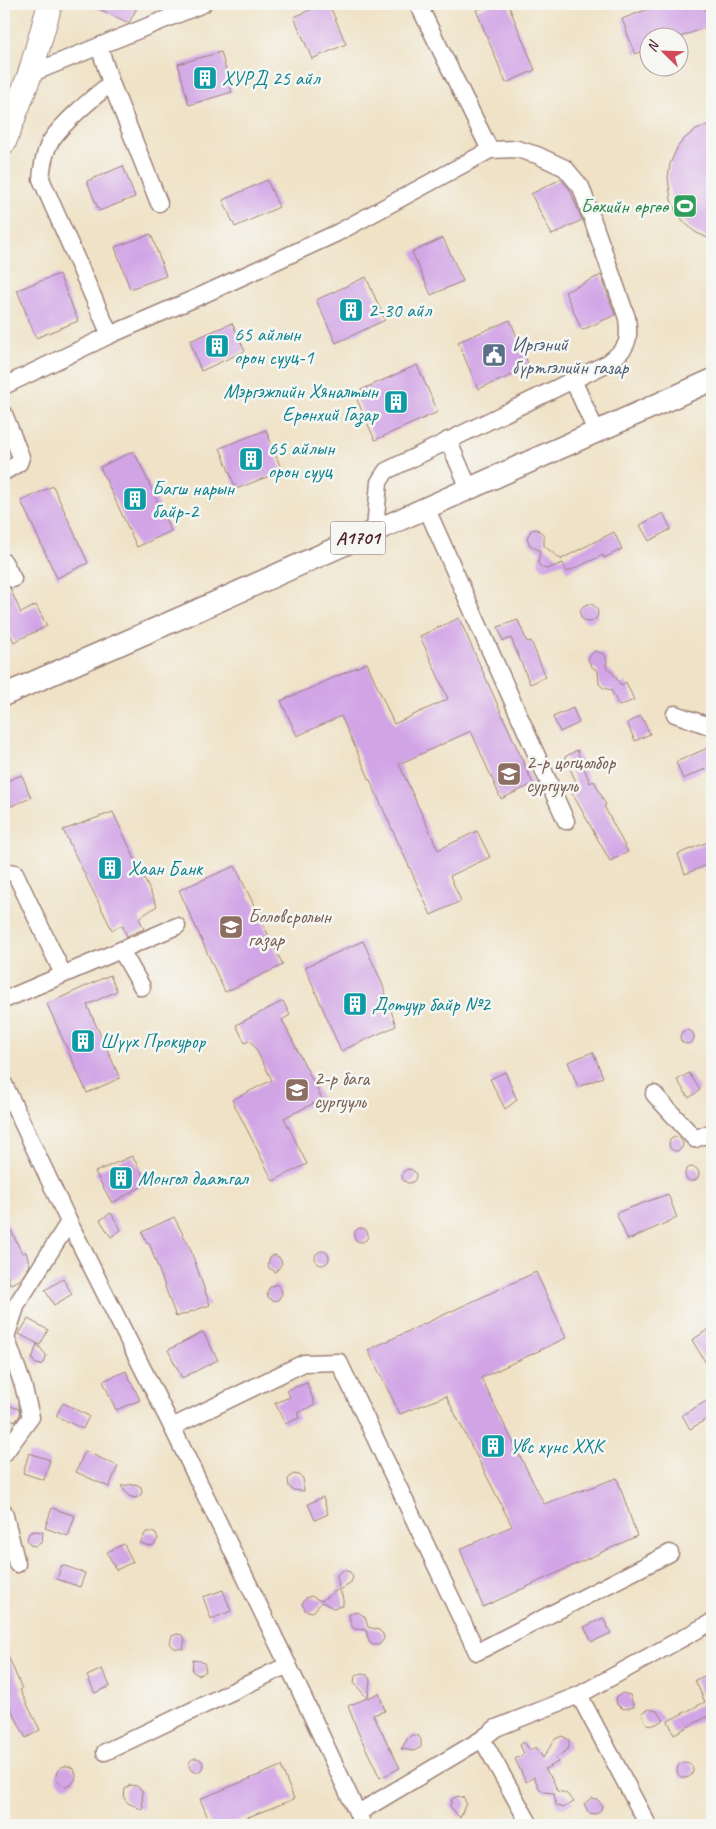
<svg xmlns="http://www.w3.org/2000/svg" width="716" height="1829" viewBox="0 0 716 1829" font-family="Caveat,sans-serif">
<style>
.building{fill:#d1a4e6}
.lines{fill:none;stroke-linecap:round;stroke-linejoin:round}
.minor-casing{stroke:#9c8078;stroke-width:19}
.major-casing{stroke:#9c8078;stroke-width:24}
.highway-casing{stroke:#9c8078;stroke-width:26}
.minor{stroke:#fff;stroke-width:16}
.major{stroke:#fff;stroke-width:21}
.highway{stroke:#fff;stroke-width:24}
.labels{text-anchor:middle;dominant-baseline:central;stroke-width:5;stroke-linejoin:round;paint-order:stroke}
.shield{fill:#f6f6f2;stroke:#7e6067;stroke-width:1}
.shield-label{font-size:19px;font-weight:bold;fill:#4a1f2b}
.culture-label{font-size:20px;fill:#0d838f;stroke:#f6f6f2;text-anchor:start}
.leisure-label{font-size:20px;fill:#27864d;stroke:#f6f6f2;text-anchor:end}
.service-label{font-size:20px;fill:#4e5e75;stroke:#f6f6f2;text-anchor:start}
.education-label{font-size:20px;fill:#785e54;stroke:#f6f6f2;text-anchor:start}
</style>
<rect width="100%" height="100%" fill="#f6f6f2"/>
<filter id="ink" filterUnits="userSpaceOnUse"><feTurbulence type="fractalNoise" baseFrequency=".02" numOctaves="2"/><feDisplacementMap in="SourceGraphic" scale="10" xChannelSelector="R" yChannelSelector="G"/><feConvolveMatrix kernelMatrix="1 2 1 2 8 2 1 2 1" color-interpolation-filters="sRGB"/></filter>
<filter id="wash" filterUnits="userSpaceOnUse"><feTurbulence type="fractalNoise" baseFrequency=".0096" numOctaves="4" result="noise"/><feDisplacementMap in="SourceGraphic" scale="20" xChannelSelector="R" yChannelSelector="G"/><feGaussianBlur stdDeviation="1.12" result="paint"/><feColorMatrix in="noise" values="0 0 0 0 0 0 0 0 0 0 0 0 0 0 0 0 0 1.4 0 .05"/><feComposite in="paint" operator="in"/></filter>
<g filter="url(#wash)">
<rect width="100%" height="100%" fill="#efe2c6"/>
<g id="blocks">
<!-- building -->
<g class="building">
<polygon points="88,4 139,4 129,23"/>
<polygon points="324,4 329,4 346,44 312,59 294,17"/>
<polygon points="493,4 508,4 535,70 506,83 476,10"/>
<polygon points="661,4 703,4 711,25 678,38 648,38 648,49 635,54 622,19"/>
<polygon points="221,52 232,92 189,105 178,64"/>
<polygon points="712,123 712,240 695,232 685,223 676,212 671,200 668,178 670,164 677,148 683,140 694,131"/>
<polygon points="123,166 135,197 99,211 87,181"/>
<polygon points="561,179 570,190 582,220 552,235 531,194"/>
<polygon points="267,180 279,207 235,227 223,200"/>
<polygon points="151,234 166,276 130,289 115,247"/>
<polygon points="443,238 463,281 431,295 412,252"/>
<polygon points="59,274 78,321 36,338 17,290"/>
<polygon points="601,275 615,315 582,330 565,292"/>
<polygon points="366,277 385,320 336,343 316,300"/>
<polygon points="510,320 530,368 478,389 458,342"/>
<polygon points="232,323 245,351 201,371 190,341"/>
<polygon points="417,365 438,412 375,440 354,393"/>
<polygon points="266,430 282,471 236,489 220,448"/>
<polygon points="134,451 171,531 137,547 100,467"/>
<polygon points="53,486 88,563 57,578 21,501"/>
<polygon points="663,513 671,529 649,541 640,525"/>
<polygon points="537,529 544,535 544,546 562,560 561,559 614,532 622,549 604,558 603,555 567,572 563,563 546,569 541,567 538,563 540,551 530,545 527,538 531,530"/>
<polygon points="4,583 10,588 21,613 36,605 47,626 14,642 4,621"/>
<circle cx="589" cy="613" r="9"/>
<polygon points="459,618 533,784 501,799 471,731 399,764 438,850 477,831 490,857 450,876 461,901 431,915 341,716 297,736 281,701 367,663 394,724 448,699 420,636"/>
<polygon points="518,620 527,642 531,641 546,677 530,684 511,638 503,641 498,627"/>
<polygon points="595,651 604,654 607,660 606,667 613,673 621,685 626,682 634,700 619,706 611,690 603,688 599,684 598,671 592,667 588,660 590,655"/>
<polygon points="573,708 579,723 560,732 553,717"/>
<polygon points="641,716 650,734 635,741 627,723"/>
<polygon points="712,746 712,766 683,779 676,762"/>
<polygon points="577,750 590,783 594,781 606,805 604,806 628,852 610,861 572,793 579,789 565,757"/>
<polygon points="22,775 31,798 4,809 4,782"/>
<polygon points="113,812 157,906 139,918 144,929 127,936 122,925 112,930 63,830"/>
<polygon points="708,842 712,853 712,863 685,874 678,854"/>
<polygon points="235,866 283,965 225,992 179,890"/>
<polygon points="363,941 382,983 396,1026 341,1051 305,967"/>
<polygon points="110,975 117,991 87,1005 120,1078 87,1093 47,1004"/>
<polygon points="283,1001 290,1015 282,1020 322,1099 284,1118 307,1164 273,1181 232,1100 272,1080 251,1040 245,1043 236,1025"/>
<circle cx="687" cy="1037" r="7"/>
<polygon points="593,1052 603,1077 578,1087 568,1062"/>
<polygon points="505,1072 517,1100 505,1109 490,1079"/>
<polygon points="689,1073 700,1090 689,1098 677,1080"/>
<circle cx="676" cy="1144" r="7"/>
<polygon points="132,1156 148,1183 112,1203 95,1172"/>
<circle cx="692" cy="1174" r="7"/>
<circle cx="409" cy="1176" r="7"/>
<polygon points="668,1194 677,1218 628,1240 616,1213"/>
<polygon points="111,1213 121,1230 111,1237 100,1220"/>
<polygon points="4,1216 22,1253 26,1252 30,1265 20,1280 10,1284 4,1266"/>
<polygon points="174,1217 190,1248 210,1305 176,1317 149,1243 147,1244 142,1232"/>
<circle cx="361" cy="1235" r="7"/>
<circle cx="322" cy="1258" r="7"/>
<polygon points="274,1255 279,1257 282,1263 276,1272 269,1268 268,1264 270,1257"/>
<polygon points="536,1272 566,1338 481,1378 544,1504 617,1478 637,1536 483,1607 460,1549 512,1526 446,1396 400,1414 368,1350"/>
<polygon points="63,1279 72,1294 54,1305 45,1290"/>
<polygon points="276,1284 281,1289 282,1294 278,1300 273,1301 268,1297 267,1293 269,1288"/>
<polygon points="28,1319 48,1330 40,1345 19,1334"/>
<polygon points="712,1327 712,1373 692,1340"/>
<polygon points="203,1332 218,1360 182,1378 168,1350"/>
<polygon points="37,1344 46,1355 45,1362 40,1365 36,1364 32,1359"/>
<polygon points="126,1371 140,1400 116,1410 103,1381"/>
<polygon points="307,1383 315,1405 297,1413 299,1418 285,1424 275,1403 290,1397 287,1390"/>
<polygon points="712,1398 712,1416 690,1429 682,1415"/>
<polygon points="63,1403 89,1416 83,1429 56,1416"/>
<polygon points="4,1404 19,1409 20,1415 16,1421 4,1417"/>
<polygon points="85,1451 118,1466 109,1487 76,1472"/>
<polygon points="29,1453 50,1460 44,1480 23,1473"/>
<polygon points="293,1474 299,1475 303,1478 304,1491 293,1490 289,1487 288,1479"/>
<polygon points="136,1484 141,1487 142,1492 140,1496 135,1498 129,1496 121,1486"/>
<polygon points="323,1497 328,1514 315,1520 308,1504"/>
<polygon points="52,1508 75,1516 68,1536 45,1528"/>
<polygon points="34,1531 43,1532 42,1542 36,1546 30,1545 27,1540 29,1533"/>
<polygon points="146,1532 152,1532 156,1534 158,1539 154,1545 149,1546 140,1543"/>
<polygon points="124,1544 133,1562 116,1570 107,1552"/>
<polygon points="62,1565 85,1573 80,1587 57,1579"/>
<polygon points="343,1570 350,1572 353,1577 350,1584 340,1590 343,1599 343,1606 333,1608 322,1602 313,1612 306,1611 302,1604 306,1598 311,1596 321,1601 339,1589 337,1575"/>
<polygon points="223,1590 231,1611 211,1619 203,1597"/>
<polygon points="358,1612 365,1617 368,1627 379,1630 383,1634 384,1639 379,1645 373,1645 369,1642 366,1630 355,1629 351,1625 349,1614"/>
<polygon points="603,1618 611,1633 592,1642 584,1627"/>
<polygon points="177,1634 182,1635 185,1639 183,1649 174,1648 170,1643 172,1636"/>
<polygon points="4,1646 22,1689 20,1690 40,1730 26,1738 4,1695"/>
<polygon points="193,1660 200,1661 204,1663 206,1671 202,1674 198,1675 192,1671"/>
<polygon points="102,1669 110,1686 95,1693 87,1676"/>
<polygon points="362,1673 367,1675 370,1680 368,1698 379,1693 385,1711 373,1715 400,1768 380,1778 358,1732 348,1706 367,1698 354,1683 355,1676"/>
<polygon points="709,1674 712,1684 712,1719 710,1715 674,1734 668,1721 705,1702 695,1680"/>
<polygon points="622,1693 630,1695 634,1707 624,1709 617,1705 616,1698"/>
<polygon points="649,1709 657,1711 664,1720 654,1725 647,1724 644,1719 642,1713"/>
<polygon points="412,1735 417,1735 421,1739 421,1747 414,1751 401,1749 408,1738"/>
<polygon points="562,1736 569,1740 569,1748 556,1758 558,1762 545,1769 553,1780 557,1791 566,1793 574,1802 563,1808 556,1805 554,1793 544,1792 539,1788 534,1777 526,1782 515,1759 524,1754 520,1745 524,1742 530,1750 536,1747 543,1758 555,1739"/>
<circle cx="196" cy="1765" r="7"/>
<circle cx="685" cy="1770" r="8"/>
<polygon points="281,1766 294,1799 228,1825 211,1825 200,1799"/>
<circle cx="66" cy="1776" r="10"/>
<polygon points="130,1785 137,1786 142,1790 143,1810 128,1803 124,1798 125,1789"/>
<polygon points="458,1796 464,1798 466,1803 460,1818 450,1806 452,1799"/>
<polygon points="591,1798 597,1799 602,1805 601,1810 596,1814 589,1813 584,1804"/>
</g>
</g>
</g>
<g filter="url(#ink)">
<use href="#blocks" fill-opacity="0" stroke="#9c8078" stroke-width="1"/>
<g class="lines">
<defs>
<g id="minor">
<polyline points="418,4 490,150"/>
<polyline points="99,46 111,83 159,203"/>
<polyline points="30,74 203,4"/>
<path d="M110,335L41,179C42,167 44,155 49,144C59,125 94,97 111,83"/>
<polyline points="573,380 596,431"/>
<path d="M4,386L110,335L198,297L337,233L490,150L517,149L537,155L565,168L581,187L627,318C630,343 628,347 608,363L386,471L379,482L375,530"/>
<polyline points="4,414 21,457 19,463 4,472"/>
<polyline points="448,440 469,488"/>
<polyline points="426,507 566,821"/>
<polyline points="4,562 13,579"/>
<polyline points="675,714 712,727"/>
<polyline points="4,871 15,873 63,974"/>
<polyline points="121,950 142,987"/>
<polyline points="4,1000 177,926"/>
<polyline points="4,1084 69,1222 172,1427 288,1665 363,1825"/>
<polyline points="654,1094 695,1139 712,1132"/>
<polyline points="172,1427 304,1363 339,1362 477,1652 670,1553"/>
<polyline points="4,1454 31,1417 23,1385 6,1337 17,1304 69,1222"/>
<polyline points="4,1512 17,1564"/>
<polyline points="579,1695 648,1825"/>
<polyline points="482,1739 530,1825"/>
<polyline points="105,1752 288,1665"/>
<polyline points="358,1813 482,1739 496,1728 579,1695 712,1622"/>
</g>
<polyline id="major" points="4,695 187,615 712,380"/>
<polyline id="highway" points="4,142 30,74 50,4"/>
</defs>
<!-- minor casing -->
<use href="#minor" class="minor-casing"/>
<!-- major casing -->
<use href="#major" class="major-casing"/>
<!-- highway casing -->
<use href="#highway" class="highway-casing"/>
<!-- minor -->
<use href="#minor" class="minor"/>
<!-- major -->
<use href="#major" class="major"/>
<!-- highway -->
<use href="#highway" class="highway"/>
</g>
</g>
<!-- icons -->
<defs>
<symbol id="building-square" viewBox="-11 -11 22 22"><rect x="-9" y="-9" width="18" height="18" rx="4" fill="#0f9aa8" stroke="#f6f6f2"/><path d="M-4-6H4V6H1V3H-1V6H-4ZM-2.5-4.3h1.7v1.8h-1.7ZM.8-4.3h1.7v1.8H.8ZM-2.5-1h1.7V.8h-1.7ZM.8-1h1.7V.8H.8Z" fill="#fff"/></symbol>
<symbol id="stadium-square" viewBox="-11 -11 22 22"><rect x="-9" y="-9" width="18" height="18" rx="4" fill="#2e9e5b" stroke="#f6f6f2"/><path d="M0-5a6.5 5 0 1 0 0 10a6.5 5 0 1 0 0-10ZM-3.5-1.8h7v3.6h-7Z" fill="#fff"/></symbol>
<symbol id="civic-square" viewBox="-11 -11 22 22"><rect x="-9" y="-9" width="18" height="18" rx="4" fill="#5c6f8a" stroke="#f6f6f2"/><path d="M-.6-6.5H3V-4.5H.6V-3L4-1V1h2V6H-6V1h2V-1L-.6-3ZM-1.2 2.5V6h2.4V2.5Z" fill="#fff"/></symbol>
<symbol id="school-square" viewBox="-11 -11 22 22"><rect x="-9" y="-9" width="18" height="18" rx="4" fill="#8d6e63" stroke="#f6f6f2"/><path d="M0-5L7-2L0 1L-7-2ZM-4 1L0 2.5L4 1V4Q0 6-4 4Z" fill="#fff"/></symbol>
</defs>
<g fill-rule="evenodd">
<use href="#building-square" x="191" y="64" width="28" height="28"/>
<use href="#stadium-square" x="671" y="192" width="28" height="28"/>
<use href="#building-square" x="337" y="296" width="28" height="28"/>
<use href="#building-square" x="203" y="332" width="28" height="28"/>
<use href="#civic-square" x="480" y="341" width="28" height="28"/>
<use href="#building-square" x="382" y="388" width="28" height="28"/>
<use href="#building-square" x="237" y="445" width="28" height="28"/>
<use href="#building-square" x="121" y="485" width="28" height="28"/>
<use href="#school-square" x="495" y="760" width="28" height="28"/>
<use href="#building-square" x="96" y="854" width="28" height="28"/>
<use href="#school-square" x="217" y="913" width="28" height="28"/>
<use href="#building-square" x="341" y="990" width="28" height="28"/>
<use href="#building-square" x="69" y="1027" width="28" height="28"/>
<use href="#school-square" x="283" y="1076" width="28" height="28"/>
<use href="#building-square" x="107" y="1164" width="28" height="28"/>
<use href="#building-square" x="479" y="1432" width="28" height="28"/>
</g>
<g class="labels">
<!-- shield labels -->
<rect class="shield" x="330.5" y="521.5" width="55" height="33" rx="4"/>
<g class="shield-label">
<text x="358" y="538">A1701</text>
</g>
<!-- culture labels -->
<g class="culture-label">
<text x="222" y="78">ХУРД 25 айл</text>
<text x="368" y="310">2-30 айл</text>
<text x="234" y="334">65 айлын<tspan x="234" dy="23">орон сууц-1</tspan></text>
<text x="378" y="391" text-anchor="end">Мэргэжлийн Хяналтын<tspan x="378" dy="23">Ерөнхий Газар</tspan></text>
<text x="268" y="448">65 айлын<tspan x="268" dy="23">орон сууц</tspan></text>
<text x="152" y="488">Багш нарын<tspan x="152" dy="23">байр-2</tspan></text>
<text x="128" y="868">Хаан Банк</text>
<text x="372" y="1004">Дотуур байр №2</text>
<text x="100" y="1041">Шүүх Прокурор</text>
<text x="138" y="1178">Монгол даатгал</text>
<text x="510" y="1446">Увс хүнс ХХК</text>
</g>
<!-- leisure labels -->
<g class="leisure-label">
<text x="668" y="206">Бөхийн өргөө</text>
</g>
<!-- service labels -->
<g class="service-label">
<text x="512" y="344">Иргэний<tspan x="512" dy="23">бүртгэлийн газар</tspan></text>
</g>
<!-- education labels -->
<g class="education-label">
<text x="526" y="762">2-р цогцолбор<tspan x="526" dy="23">сургууль</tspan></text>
<text x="248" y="916">Боловсролын<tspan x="248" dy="23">газар</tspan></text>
<text x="314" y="1078">2-р бага<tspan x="314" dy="23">сургууль</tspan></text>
</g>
</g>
<!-- margin -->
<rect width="716" height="1829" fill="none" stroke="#f6f6f2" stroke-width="20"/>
<!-- north arrow -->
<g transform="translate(664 52) rotate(293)"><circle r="24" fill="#f6f6f2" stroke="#b1a0a2"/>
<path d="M0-4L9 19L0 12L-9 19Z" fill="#d1495b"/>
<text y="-8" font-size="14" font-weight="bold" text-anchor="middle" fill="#4a1f2b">N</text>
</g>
</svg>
